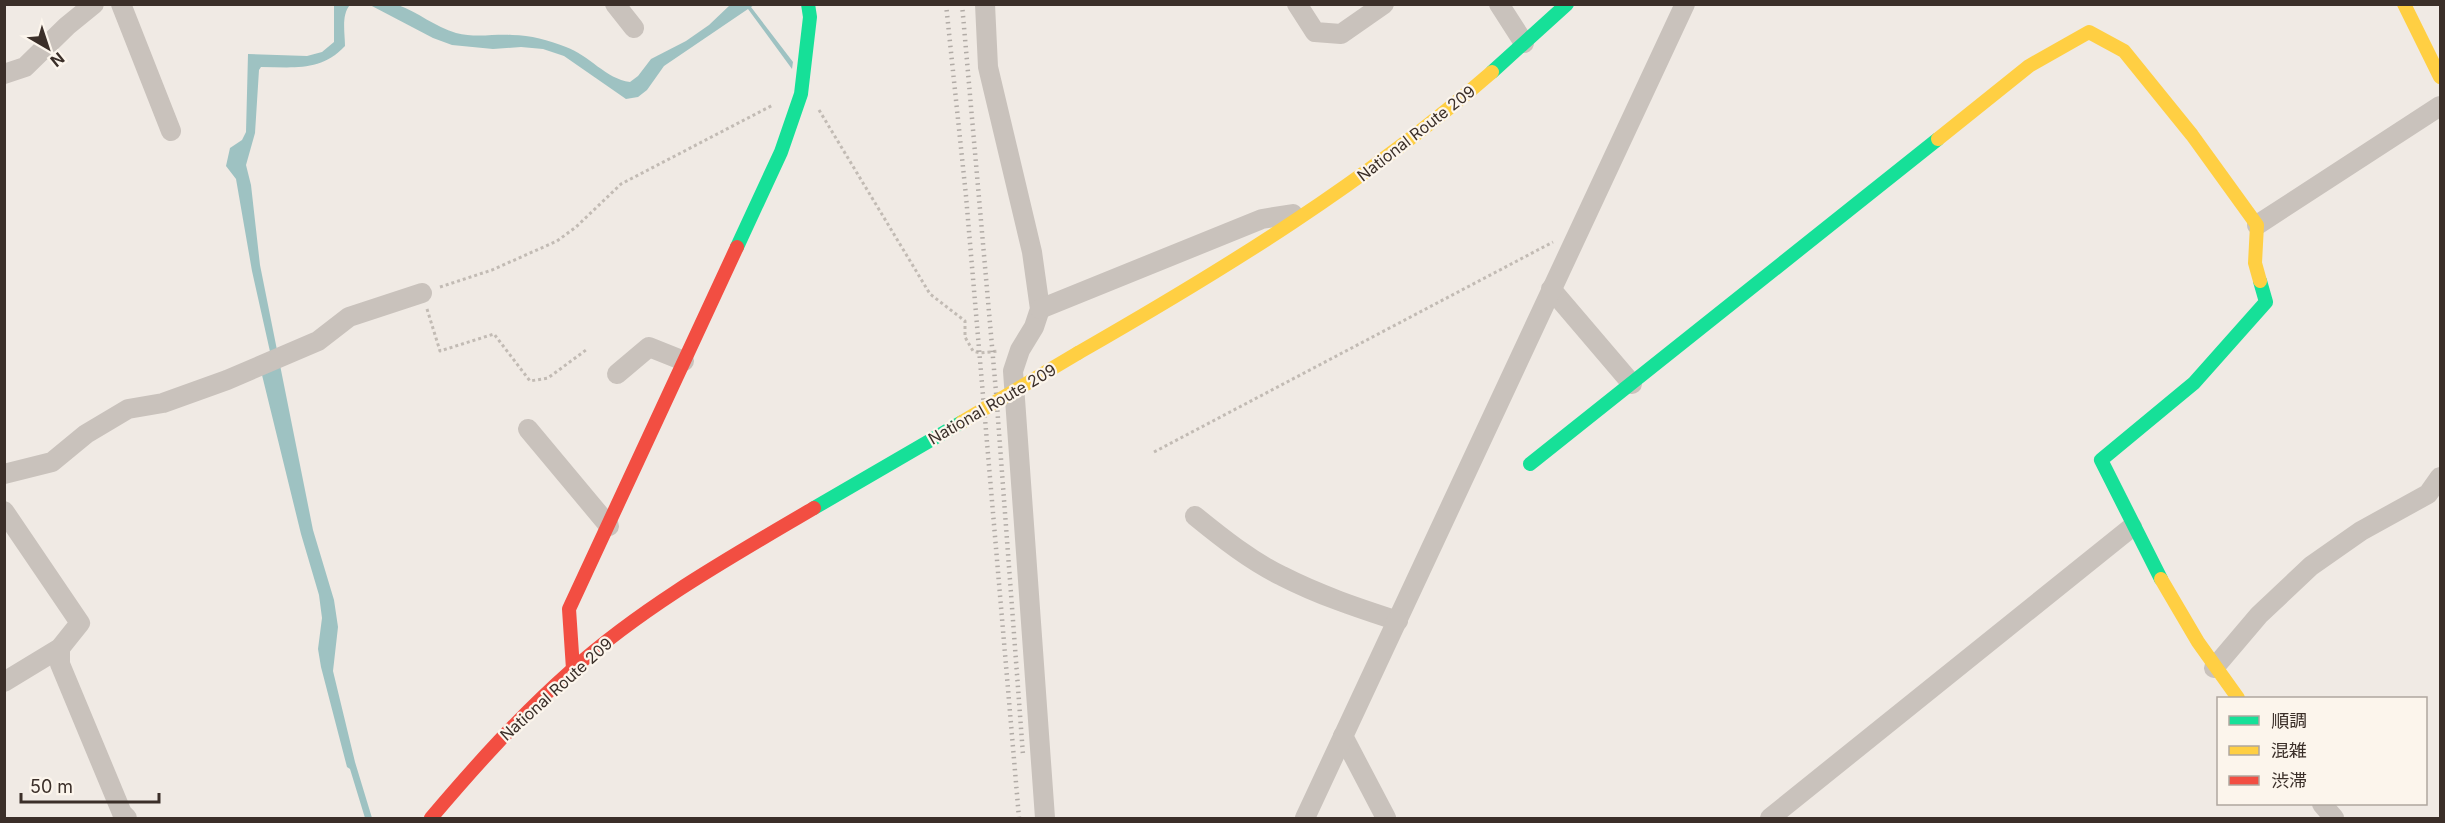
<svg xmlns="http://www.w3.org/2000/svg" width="2445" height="823" viewBox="0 0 2445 823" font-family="Inter,'Noto Sans JP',sans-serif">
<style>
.water{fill:#9ec2c2}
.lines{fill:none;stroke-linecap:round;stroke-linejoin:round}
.path{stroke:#c2bbb4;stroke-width:3;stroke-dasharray:3 3;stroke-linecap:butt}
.street{stroke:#c9c2bc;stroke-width:20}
.fast{stroke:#16e098;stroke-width:14}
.slow{stroke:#ffcf43;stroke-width:14}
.jam{stroke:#f24e42;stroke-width:14}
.rail{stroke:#b1aba6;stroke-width:4.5;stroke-dasharray:1.5 4.5;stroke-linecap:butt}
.slow-bridge{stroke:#ffcf43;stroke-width:14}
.labels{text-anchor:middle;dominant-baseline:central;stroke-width:4.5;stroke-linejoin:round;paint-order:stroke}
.street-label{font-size:16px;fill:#3b2f29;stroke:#fcf5ec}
</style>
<rect width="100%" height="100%" fill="#f0eae4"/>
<!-- water -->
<g class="water">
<path d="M334,5H350C341,15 345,33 345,46C321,72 293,67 261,67L259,70L255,133L246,165L251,185L260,265L313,530L334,600L338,627L333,671L355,762L372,818H365L350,769L347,767L321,667L318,649L322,618L319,595L301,534L262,375L273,365L252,271L236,179L226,166L230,148L242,140L246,132L248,54L307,56L322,52L334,42Z"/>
<path d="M370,5C378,5 390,3 398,5C418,12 435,27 456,33C475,38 493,34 512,35C531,35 548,40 566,47C589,55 606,79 630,82L638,76L651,59L686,41L709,25L730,5H754L751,7L793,62L792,69L748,9L664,66L647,90L638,97L626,99L564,56L543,49L521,47L493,49L452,45L433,38Z"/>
</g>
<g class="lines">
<!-- path -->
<g class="path">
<polyline points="819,110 930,294 965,321 965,337 973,351 980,353 999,351"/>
<polyline points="440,287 492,270 557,241 576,227 621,184 773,105"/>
<polyline points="427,309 440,351 494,334 530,381 548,378 586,350"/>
<polyline points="1154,452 1553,242"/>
</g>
<!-- street -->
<g class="street">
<polyline points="121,4 171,131"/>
<polyline points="615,4 634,28"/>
<polyline points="985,4 988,67 1032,252 1040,309 1034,327 1020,350 1013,371 1045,818"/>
<polyline points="1297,4 1315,32 1341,34 1384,4"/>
<polyline points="1499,4 1524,43"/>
<polyline points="4,74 25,67 67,26 94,4"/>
<polyline points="2257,225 2440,106"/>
<polyline points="1551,289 1632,384"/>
<polyline points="1040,309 1262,219 1293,214"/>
<polyline points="617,374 649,347 684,361"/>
<polyline points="528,429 609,526"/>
<polyline points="4,474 52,462 86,434 128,409 163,403 227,380 318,341 349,317 422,293"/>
<polyline points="4,511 80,623 60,648 4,682"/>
<path d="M1195,516C1222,538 1251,561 1282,576C1319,595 1358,608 1398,621"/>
<polyline points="60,648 60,664 122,813 127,818"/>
<polyline points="2214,668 2259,615 2311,566 2361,531 2428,494 2440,477"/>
<polyline points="1343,736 1386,818"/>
<polyline points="2322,804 2334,818"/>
<polyline points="1305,818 1685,4"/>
<polyline points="1770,818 2132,527"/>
</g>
<!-- fast -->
<g class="fast">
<polyline points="1492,72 1567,4"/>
<polyline points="737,247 781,152 801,94 810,17 808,4"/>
<polyline points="1530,464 1938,139"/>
<polyline points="814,508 962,422"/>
<polyline points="2161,579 2101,460 2194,383 2266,302 2260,281"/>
</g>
<!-- slow -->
<g class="slow">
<polyline points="2404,4 2440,77"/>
<polyline points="1938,139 2029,66 2089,32 2124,51 2192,135 2257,225 2255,263 2260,281"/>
<path d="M1078,353C1223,270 1366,182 1492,72"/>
<polyline points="2161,579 2198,642 2238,698"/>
</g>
<!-- jam -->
<g class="jam">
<polyline points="573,669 569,609 737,247"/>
<path d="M431,818C476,765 520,716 572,670C645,605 731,557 814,508"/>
</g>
<!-- rail -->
<g class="rail">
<polyline points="946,4 966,196 1019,818"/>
<polyline points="962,4 996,392 1023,755"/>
</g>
<!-- slow-bridge -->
<polyline class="slow-bridge" points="962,422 1078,353"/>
</g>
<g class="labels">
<!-- street labels -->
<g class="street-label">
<text transform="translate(1416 133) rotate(-38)">National Route 209</text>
<text transform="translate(992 404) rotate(-30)">National Route 209</text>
<text transform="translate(556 689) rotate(-42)">National Route 209</text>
</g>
</g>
<!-- border -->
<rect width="2445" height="823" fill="none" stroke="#3b2f29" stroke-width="12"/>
<!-- legend -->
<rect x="2217" y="697" width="210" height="108" fill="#fcf5ec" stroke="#afa69e" stroke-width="1.5"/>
<rect x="2229" y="716" width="30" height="9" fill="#16e098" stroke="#afa69e" stroke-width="1.5"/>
<text x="2271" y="727" font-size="18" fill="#3b2f29">順調</text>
<rect x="2229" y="746" width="30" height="9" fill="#ffcf43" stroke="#afa69e" stroke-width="1.5"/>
<text x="2271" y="757" font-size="18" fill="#3b2f29">混雑</text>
<rect x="2229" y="776" width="30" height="9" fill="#f24e42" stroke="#afa69e" stroke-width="1.5"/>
<text x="2271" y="787" font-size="18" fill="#3b2f29">渋滞</text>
<!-- north arrow -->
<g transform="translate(48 48) rotate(141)" stroke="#fcf5ec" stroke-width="4.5" paint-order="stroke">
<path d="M0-4.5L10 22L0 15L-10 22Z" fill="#3b2f29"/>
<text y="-9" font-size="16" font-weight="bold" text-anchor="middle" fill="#3b2f29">N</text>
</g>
<!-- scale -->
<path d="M21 793v9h138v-9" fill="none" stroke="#3b2f29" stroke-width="3"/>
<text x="30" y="793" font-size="18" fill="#3b2f29" stroke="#fcf5ec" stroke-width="4.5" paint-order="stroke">50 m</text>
</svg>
